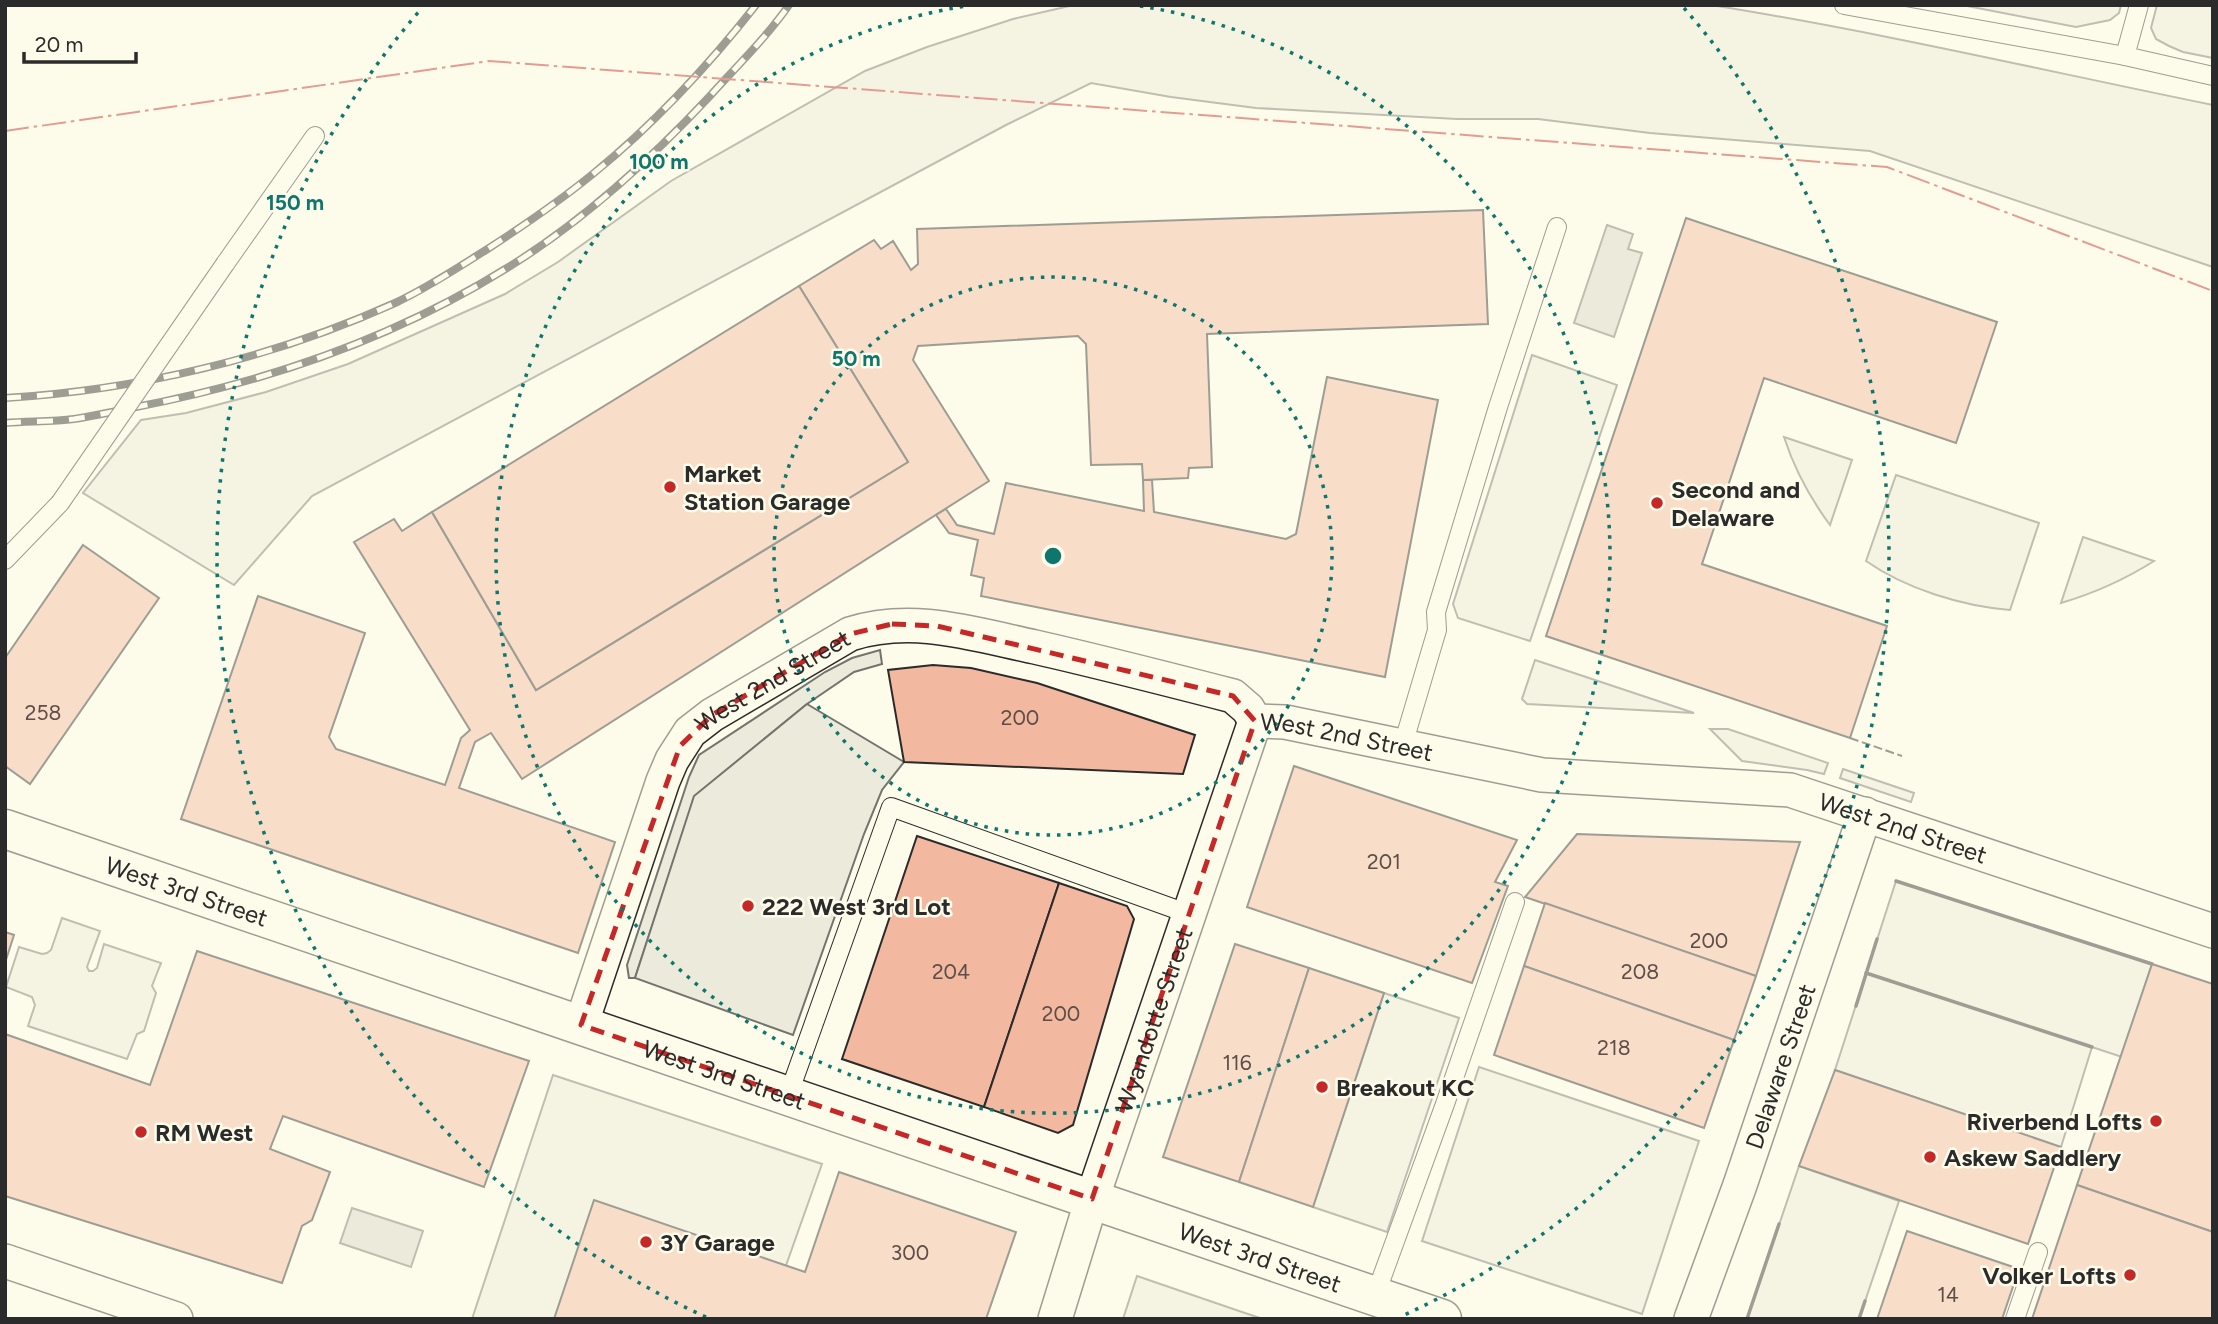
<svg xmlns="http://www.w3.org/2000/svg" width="2218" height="1324" viewBox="0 0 2218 1324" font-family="Figtree,sans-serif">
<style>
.green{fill:#ecebdb;stroke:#74746e;stroke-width:2}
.parking{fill:#eceadb;stroke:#74746e;stroke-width:2}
.water{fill:#d8d7c9;stroke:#74746e;stroke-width:2}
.building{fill:#f2b8a0;stroke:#2b2b2b;stroke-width:2}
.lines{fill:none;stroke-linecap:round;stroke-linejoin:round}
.lane-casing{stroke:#2b2b2b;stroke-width:20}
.street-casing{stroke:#2b2b2b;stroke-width:36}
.secondary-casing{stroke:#2b2b2b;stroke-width:41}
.lane{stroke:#fdfbea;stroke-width:18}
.street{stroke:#fdfbea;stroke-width:33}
.secondary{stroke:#fdfbea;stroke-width:38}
.rail-casing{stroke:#2b2b2b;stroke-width:8}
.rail{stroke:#fdfbea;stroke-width:5;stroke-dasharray:16;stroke-linecap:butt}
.lane-bridge-casing{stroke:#2b2b2b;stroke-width:20;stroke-linecap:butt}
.lane-bridge{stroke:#fdfbea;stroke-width:18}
.fence{stroke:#2b2b2b;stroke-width:2;stroke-dasharray:9 3.5;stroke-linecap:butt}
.wall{stroke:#2b2b2b;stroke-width:3.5}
.power{stroke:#c62828;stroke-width:2;stroke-dasharray:24 5 3.5 5;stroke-linecap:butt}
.marked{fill:none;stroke:#c62828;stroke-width:5;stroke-dasharray:14 9;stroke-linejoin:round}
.ring{fill:none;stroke:#0f766e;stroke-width:3.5;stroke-dasharray:3.5 7}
.poi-dot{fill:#c62828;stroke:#fdfbea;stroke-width:2.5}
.labels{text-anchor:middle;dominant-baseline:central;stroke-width:5;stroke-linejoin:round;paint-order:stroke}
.number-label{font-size:21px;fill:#5d4e48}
.poi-label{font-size:24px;font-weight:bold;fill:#2b2b2b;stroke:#fdfbea;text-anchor:start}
.street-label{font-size:24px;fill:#2b2b2b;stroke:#fdfbea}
.centre{fill:#0f766e;stroke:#fdfbea;stroke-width:3.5}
.ring-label{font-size:21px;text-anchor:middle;font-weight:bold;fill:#0f766e;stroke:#fdfbea;stroke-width:5;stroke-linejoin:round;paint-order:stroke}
</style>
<rect width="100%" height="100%" fill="#fdfbea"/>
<!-- green -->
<g class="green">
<path d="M1074,5H1711C1880,32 2046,71 2213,105V267L1870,151L1650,133L1538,119H1457L1256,108L1171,97L1091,83L1006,125L312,496L234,585L83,493L141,420L186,413L266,392L348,364L505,294L558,262L671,181L865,71L927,47L1013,19Z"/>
<polygon points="1962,5 2121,5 2119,13 2110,20 2076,27"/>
<polygon points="2157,5 2213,5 2213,58 2183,52 2169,46 2156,39 2151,28"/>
<polygon points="1532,355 1617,385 1530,641 1458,618 1453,604"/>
<path d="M1784,437L1852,460L1830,525C1810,498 1794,468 1784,437Z"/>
<path d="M1896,475L2039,523L2010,610C1962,606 1906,589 1866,561Z"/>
<path d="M2083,537L2154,561C2124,580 2095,593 2061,603Z"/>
<polygon points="880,650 882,664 854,672 807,704 695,796 635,978 629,978 627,965 689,777 699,755 825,672 852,658"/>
<polygon points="1535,660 1694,713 1527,704 1522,699"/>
<polygon points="1710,729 1728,729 1828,763 1824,774 1807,770 1742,761"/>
<polygon points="1843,769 1914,793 1911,802 1840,778"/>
</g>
<!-- parking -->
<g class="parking">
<polygon points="807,704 904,762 882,790 864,834 793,1035 635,978 694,796"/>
<polygon points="1896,881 2152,964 2122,1057 2092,1047 2061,1147 1835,1070"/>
<polygon points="62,918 100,931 87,967 89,971 93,971 97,968 104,944 161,963 152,986 156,993 144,1031 137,1034 127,1059 28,1026 35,1005 32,997 6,987 19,947 42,954 47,953 51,950"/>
<polygon points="1384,993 1459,1018 1387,1232 1313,1207"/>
<polygon points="1479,1067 1699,1141 1642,1314 1422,1241"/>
<polygon points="553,1075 822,1164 767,1319 472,1319"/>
<polygon points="1799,1166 1899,1201 1859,1319 1747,1319"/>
<polygon points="1137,1276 1242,1312 1263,1319 1123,1319"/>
</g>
<!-- water -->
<g class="water">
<polygon points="1607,225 1633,234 1628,249 1642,253 1614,337 1574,323"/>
<polygon points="352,1208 423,1231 411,1267 340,1243"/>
</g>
<!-- building -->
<g class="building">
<polygon points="1483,210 1488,324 1207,334 1212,467 1189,468 1188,478 1143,480 1142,464 1091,465 1086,344 1078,336 918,346 913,360 989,481 522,779 491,733 475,742 459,788 615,842 578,953 181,819 258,596 365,633 329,737 336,749 445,785 461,738 470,730 354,542 394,519 402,531 432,512 536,690 908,462 799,286 874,240 881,249 893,241 911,270 918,264 917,229"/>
<polygon points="1686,218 1997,322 1956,443 1764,378 1702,564 1887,626 1850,738 1546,636"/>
<polygon points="799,286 908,462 536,690 432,512"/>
<polygon points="1327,377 1438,400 1385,677 981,596 984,578 971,575 978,540 949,533 936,515 946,509 957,525 994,534 1006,483 1144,511 1143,480 1152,480 1154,512 1286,539 1296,534"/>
<polygon points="83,545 159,598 30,784 5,766 5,658"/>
<polygon points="933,665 971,668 1037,683 1195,735 1183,774 904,762 888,670"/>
<polygon points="1294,766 1517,840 1495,882 1508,886 1472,983 1247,907"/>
<polygon points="1577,834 1800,842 1756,976 1525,897"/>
<polygon points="917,836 1059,883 984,1107 842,1059"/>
<polygon points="1059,883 1127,906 1134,919 1073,1125 1058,1133 984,1107"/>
<polygon points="1545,903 1756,976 1734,1040 1524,966"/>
<polygon points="5,932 14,935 5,963"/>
<polygon points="1235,944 1309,968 1239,1182 1163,1157"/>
<polygon points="197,951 529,1061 484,1187 283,1116 270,1149 330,1172 312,1220 302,1226 282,1283 5,1196 5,1034 150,1085"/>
<polygon points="2152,964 2213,984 2213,1232 2077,1185"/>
<polygon points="1524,966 1734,1040 1704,1128 1494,1055"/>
<polygon points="1309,968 1384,993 1313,1207 1239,1182"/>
<polygon points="1835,1070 2061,1147 2028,1244 1799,1166"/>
<polygon points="839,1172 1016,1232 986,1319 554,1319 594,1200 805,1272"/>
<polygon points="2077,1185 2213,1232 2213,1319 2032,1319"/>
<polygon points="1907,1231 2019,1269 2002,1319 1877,1319"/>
</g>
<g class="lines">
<defs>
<g id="lane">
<polyline points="1844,5 2125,56"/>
<polyline points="2139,5 2125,56 2213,76"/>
<polyline points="225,264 315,136"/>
<polyline points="5,560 60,503"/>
<polyline points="1402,748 1437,630 1436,612 1498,407 1557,227"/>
<polyline points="788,1096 891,807 1189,914"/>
<polyline points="1375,1296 1445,1104 1515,902"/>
<polyline points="2015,1319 2038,1252"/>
</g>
<g id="street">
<path id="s1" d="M1255,721L1285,722L1542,775L1790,790L2213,931"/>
<path id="s2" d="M581,1025L663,781L672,760L690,732L712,715L850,634C913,614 973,634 1035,647C1101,662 1167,679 1233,696L1248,709L1255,721"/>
<polyline points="5,1261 176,1319"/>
<path id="s3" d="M1055,1319L1092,1199L1255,721"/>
<path id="s4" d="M1691,1319L1740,1185L1865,814"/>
</g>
<g id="secondary">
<path id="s5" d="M5,829L1442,1319"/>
</g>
</defs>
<!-- lane casing -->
<use href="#lane" class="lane-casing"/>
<!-- street casing -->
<use href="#street" class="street-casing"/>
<!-- secondary casing -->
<use href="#secondary" class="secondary-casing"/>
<!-- lane -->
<use href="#lane" class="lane"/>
<!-- street -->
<use href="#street" class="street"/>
<!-- secondary -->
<use href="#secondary" class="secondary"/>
<defs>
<g id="rail">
<path d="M5,398C139,390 273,358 395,303C427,288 457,268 486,250C523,226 560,201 594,173C654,124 708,66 756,5"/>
<path d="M5,423C28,421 52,422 74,419C93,416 112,412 131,408C263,383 393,339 507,268C582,222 649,161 709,97C736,67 766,38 789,5"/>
</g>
</defs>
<!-- rail casing -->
<use href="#rail" class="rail-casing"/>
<!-- rail -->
<use href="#rail" class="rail"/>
<defs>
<polyline id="lane-bridge" points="60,503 225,264"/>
</defs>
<!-- lane-bridge casing -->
<use href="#lane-bridge" class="lane-bridge-casing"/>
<!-- lane-bridge -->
<use href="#lane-bridge" class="lane-bridge"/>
<!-- fence -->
<polyline class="fence" points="1850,738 1902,756"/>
<!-- wall -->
<g class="wall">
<polyline points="1896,881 2152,964"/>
<polyline points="1866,973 2092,1047"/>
<polyline points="1856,1006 1877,939"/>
<polyline points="1747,1319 1779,1224"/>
<polyline points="1859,1319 1865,1301"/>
</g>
<!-- power -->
<polyline class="power" points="5,131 489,61 1887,167 2213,291"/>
</g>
<!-- marked area -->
<path d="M0 0H2218V1324H0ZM892,624L937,626L1233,696L1255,721L1092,1199L581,1025L680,746L712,715L850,634Z" fill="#fdfbea" fill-opacity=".55" fill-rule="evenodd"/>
<path class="marked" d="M892,624L937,626L1233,696L1255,721L1092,1199L581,1025L680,746L712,715L850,634Z"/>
<!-- distance rings -->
<g class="ring">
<circle cx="1053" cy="556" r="279"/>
<path d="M1140 6A557 557 0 1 1 966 6"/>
<path d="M706 1317A836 836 0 0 1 422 8M1684 8A836 836 0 0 1 1400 1317"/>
</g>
<!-- markers -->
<g class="poi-dot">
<circle cx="670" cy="487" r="7"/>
<circle cx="1657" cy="503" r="7"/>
<circle cx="748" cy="906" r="7"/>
<circle cx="1322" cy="1087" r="7"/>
<circle cx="2156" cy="1121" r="7"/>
<circle cx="141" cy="1132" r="7"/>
<circle cx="1930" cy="1157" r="7"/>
<circle cx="646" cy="1242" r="7"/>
<circle cx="2130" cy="1275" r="7"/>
</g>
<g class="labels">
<!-- number labels -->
<g class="number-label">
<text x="43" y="712">258</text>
<text x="1020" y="717">200</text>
<text x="1384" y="861">201</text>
<text x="1709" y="940">200</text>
<text x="951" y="971">204</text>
<text x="1640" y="971">208</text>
<text x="1061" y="1013">200</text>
<text x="1614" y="1047">218</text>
<text x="1237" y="1062">116</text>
<text x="910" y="1252">300</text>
<text x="1948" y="1294">14</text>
</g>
<!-- poi labels -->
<g class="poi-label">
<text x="684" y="473">Market<tspan x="684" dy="28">Station Garage</tspan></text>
<text x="1671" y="489">Second and<tspan x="1671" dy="28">Delaware</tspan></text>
<text x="762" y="906">222 West 3rd Lot</text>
<text x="1336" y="1087">Breakout KC</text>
<text x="2142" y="1121" text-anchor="end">Riverbend Lofts</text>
<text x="155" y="1132">RM West</text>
<text x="1944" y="1157">Askew Saddlery</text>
<text x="660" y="1242">3Y Garage</text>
<text x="2116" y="1275" text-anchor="end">Volker Lofts</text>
</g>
<!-- street labels -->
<g class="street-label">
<text stroke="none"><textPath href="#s2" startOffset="411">West 2nd Street</textPath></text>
<text stroke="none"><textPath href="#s1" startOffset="93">West 2nd Street</textPath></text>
<text stroke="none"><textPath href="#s1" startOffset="660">West 2nd Street</textPath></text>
<text stroke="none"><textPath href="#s5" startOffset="192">West 3rd Street</textPath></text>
<text stroke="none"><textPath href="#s3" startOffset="315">Wyandotte Street</textPath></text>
<text stroke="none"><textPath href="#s4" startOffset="268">Delaware Street</textPath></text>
<text stroke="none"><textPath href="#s5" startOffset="760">West 3rd Street</textPath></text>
<text stroke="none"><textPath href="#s5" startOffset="1326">West 3rd Street</textPath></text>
</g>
</g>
<circle cx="1053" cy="556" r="10" class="centre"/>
<g class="ring-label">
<text x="659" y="169">100 m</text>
<text x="295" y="210">150 m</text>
<text x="856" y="366">50 m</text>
</g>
<!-- border -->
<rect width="2218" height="1324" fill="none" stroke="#2b2b2b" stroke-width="14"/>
<!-- scale -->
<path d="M24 52v10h112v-10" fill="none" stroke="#2b2b2b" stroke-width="3.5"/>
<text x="35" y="52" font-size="21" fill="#2b2b2b" stroke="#fdfbea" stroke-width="5" paint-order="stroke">20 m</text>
</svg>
